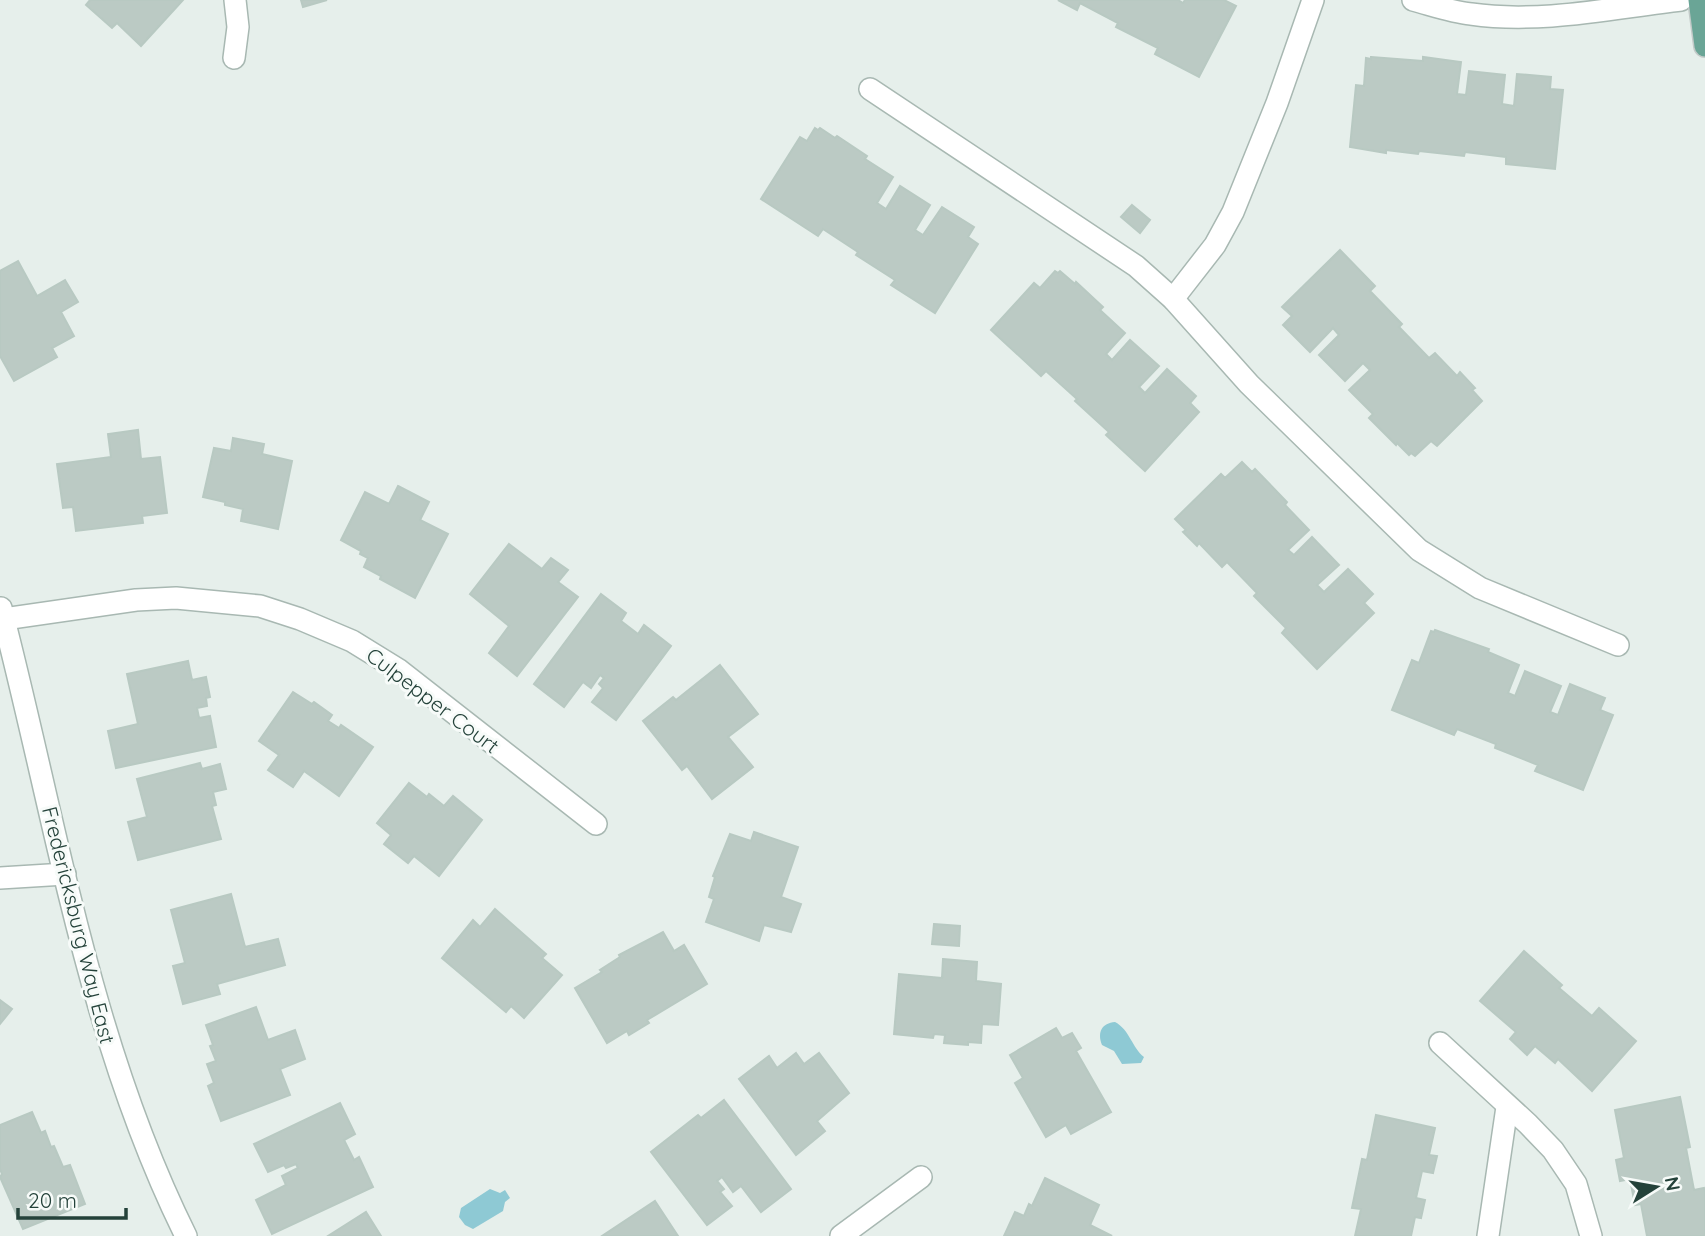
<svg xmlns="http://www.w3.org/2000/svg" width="1705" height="1236" viewBox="0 0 1705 1236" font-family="Quicksand,sans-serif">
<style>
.water{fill:#8ec9d4}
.building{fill:#bbcac4;stroke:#b8c9c2;stroke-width:2}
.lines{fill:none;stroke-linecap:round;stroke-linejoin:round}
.lane-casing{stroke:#a8b8b2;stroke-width:24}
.street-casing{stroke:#a8b8b2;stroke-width:24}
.primary-casing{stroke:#c2cac8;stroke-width:24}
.lane{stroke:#fff;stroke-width:21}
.street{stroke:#fff;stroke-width:21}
.primary{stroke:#6aa596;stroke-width:21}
.labels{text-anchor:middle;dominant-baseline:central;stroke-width:6;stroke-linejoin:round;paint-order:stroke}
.street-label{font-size:21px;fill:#24423a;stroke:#f7fbf9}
</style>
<rect width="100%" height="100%" fill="#e6efeb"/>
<!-- water -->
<g class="water">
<path d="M1115,1022C1130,1030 1132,1048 1144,1057L1141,1063L1122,1064L1114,1051L1102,1045C1097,1032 1102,1023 1115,1022Z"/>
<polygon points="490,1189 500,1193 505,1190 510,1198 505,1202 503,1211 473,1229 465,1225 459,1217 461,1208"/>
</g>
<!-- building -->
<g class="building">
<polygon points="90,0 183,0 141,46 117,23 112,28 86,5"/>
<polygon points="301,0 327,0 303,7"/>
<polygon points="1058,0 1178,0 1183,3 1185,0 1224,0 1236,6 1199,77 1155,54 1158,48 1116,27 1118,23 1080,3 1077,10"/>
<polygon points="1371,57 1423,61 1423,57 1461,62 1457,94 1466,95 1469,71 1505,75 1502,104 1514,106 1517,74 1551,77 1550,89 1563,90 1555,169 1506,164 1506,157 1465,152 1464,156 1419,151 1418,154 1386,150 1386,153 1350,147 1356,85 1364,86 1366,58 1371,59"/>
<polygon points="815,128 818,130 820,128 835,138 837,136 867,156 865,159 893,177 877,203 886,209 900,186 930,205 915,230 923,235 942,207 974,227 968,237 978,244 935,313 891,285 895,280 856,255 858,252 823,229 818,236 761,199 800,137 807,141"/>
<polygon points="1132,205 1150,220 1140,233 1121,217"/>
<polygon points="1340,250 1375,286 1370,291 1402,324 1399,327 1429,358 1435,353 1457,376 1460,372 1475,388 1472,390 1482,401 1437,446 1431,441 1415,456 1411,453 1409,455 1397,443 1396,445 1369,418 1373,414 1349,390 1370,370 1363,363 1345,381 1319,355 1339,335 1333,328 1310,352 1283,325 1292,316 1282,307"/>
<polygon points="18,261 37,296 65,280 78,302 61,312 74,336 52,348 57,357 14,381 0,356 0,271"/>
<polygon points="1055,271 1058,273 1060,271 1075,284 1076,282 1103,307 1100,310 1125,333 1106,354 1112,360 1130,340 1159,366 1139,387 1145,393 1167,369 1196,396 1190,403 1199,412 1145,471 1106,435 1109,432 1075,401 1077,399 1046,371 1041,376 991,330 1034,283 1040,288"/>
<polygon points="138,430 141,459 160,457 167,513 142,516 143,523 76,531 73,507 63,508 57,464 111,457 108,434"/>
<polygon points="233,438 264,444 262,454 292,461 278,529 241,521 243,509 225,505 225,502 203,497 214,448 231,451"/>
<polygon points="1242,462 1252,472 1255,469 1287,502 1285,505 1309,530 1288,550 1294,555 1312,537 1339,565 1317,585 1324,592 1348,569 1373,594 1364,603 1374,613 1317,669 1282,633 1286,628 1254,596 1257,593 1227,562 1222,567 1199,543 1197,546 1183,532 1186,530 1175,519 1221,474 1225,478"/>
<polygon points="398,486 429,502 420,520 448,534 415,598 380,579 381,576 364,567 368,558 360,554 361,551 341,540 365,492 389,504"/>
<polygon points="509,544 542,569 551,558 568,570 558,582 578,597 517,676 489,653 509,626 470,594"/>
<polygon points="601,594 626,613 621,621 638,634 644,625 671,646 616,720 592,702 603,688 599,684 604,678 600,675 591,688 583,682 564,707 534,684"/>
<polygon points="1435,630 1489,649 1488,652 1519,665 1508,693 1515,696 1525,671 1561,686 1550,712 1558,715 1570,684 1605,698 1600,710 1613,715 1583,790 1535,771 1538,765 1495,748 1496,744 1457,729 1454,735 1392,710 1412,660 1419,663 1431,631 1434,632"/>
<polygon points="188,661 192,680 206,677 210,697 206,698 207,706 197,708 199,718 210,716 216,747 116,768 108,731 138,724 127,674"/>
<polygon points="720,665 758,714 728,737 753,767 712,799 687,766 682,770 643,721 673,697 676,700"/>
<polygon points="293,692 312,704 314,702 332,715 328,721 339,728 341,725 373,747 339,796 304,771 293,787 268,770 279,755 259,741"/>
<polygon points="200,763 202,769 220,764 226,789 213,792 216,805 212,806 221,839 138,860 128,822 147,817 137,779"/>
<polygon points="409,783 427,797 429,794 444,806 453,796 482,820 439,876 414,856 408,863 384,844 391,835 377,823"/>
<polygon points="754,832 798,847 781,897 801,904 791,932 764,925 759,941 706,922 714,899 709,897 715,877 713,876 730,834 751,841"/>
<polygon points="231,894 245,947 278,939 285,965 217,984 220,994 183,1004 173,966 185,963 171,910"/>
<polygon points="495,909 546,954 542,958 562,975 524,1018 511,1006 506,1012 442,958 473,920 480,927"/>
<polygon points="934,924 960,926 959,946 932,944"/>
<polygon points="663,932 674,951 684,945 707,984 647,1020 649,1023 629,1035 627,1031 607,1043 575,988 602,972 600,970 620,957 619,955"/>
<polygon points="1524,951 1562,985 1559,988 1592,1016 1599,1008 1636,1041 1592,1091 1558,1059 1555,1063 1535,1046 1527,1055 1510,1039 1516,1032 1480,1001"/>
<polygon points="943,959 977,962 976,981 1001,984 998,1025 982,1024 981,1043 968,1042 968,1045 944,1043 945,1035 934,1034 933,1038 894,1034 899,974 942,978"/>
<polygon points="0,1000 12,1009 0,1024"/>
<polygon points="256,1007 268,1040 295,1030 305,1059 280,1069 290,1095 221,1121 208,1086 214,1083 207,1064 216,1061 210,1046 213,1045 206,1025"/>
<polygon points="1056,1028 1062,1038 1072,1033 1081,1048 1076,1051 1111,1112 1071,1134 1066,1125 1046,1137 1015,1083 1023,1078 1010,1055"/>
<polygon points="796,1053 804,1064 819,1053 849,1093 817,1121 825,1131 796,1155 739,1079 769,1056 777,1068"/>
<polygon points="1680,1097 1690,1147 1686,1148 1694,1190 1704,1188 1705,1192 1705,1236 1647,1236 1641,1204 1635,1205 1630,1179 1620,1181 1616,1160 1624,1158 1615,1110"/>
<polygon points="724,1100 791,1189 761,1212 741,1186 733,1192 722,1177 717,1181 724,1189 720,1192 732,1206 707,1225 651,1152 698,1115 701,1118"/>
<polygon points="340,1103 355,1134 344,1140 354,1160 359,1157 373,1187 272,1234 256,1200 286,1185 282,1176 298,1168 296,1164 286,1168 284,1165 268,1172 254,1144"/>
<polygon points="32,1112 41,1133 45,1131 51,1147 54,1146 63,1167 70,1165 85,1204 23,1229 0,1177 2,1174 0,1169 0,1125"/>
<polygon points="1376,1115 1435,1128 1429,1155 1437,1156 1433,1173 1422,1171 1416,1198 1425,1200 1421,1218 1415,1217 1411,1236 1355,1236 1361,1209 1352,1208 1362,1159 1367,1160"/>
<polygon points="1045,1178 1099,1205 1090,1225 1112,1236 1004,1236 1015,1212 1024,1216 1029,1204 1032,1206"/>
<polygon points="655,1201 678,1236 602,1236"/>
<polygon points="366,1212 381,1236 328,1236"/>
</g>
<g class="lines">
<defs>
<g id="lane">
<polyline points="234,58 238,27 235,0"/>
<polyline points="1440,1043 1528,1124 1553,1150 1576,1184 1591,1236"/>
<polyline points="1488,1236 1507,1107"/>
</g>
<g id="street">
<path d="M1413,0C1432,5 1451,12 1471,14C1540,24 1612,8 1681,0"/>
<polyline points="870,89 1136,266 1173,299 1249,384 1419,550 1480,588 1618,645"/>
<polyline points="1173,299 1215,245 1233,212 1277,103 1313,0"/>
<path d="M1,608C56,819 88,1039 186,1236"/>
<polyline points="4,619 136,600 176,598 260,606 300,619 352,641 399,670 596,824"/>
<polyline points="0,878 65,874"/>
<polyline points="841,1236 921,1177"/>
</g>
<polyline id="primary" points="1699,0 1705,46"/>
</defs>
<!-- lane casing -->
<use href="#lane" class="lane-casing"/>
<!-- street casing -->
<use href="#street" class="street-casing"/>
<!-- primary casing -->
<use href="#primary" class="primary-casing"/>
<!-- lane -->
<use href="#lane" class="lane"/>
<!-- street -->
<use href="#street" class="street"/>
<!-- primary -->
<use href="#primary" class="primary"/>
</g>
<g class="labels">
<!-- street labels -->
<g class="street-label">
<text transform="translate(433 700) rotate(37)">Culpepper Court</text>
<text transform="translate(79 925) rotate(76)">Fredericksburg Way East</text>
</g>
</g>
<!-- north arrow -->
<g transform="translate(1656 1187) rotate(79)" stroke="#f7fbf9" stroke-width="5" paint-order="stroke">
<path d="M0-5L12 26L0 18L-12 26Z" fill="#24423a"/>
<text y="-10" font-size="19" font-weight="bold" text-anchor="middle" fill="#24423a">N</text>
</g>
<!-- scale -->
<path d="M18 1208v10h108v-10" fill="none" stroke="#24423a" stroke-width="3.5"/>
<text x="28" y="1208" font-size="21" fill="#24423a" stroke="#f7fbf9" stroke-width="5" paint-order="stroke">20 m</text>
</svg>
